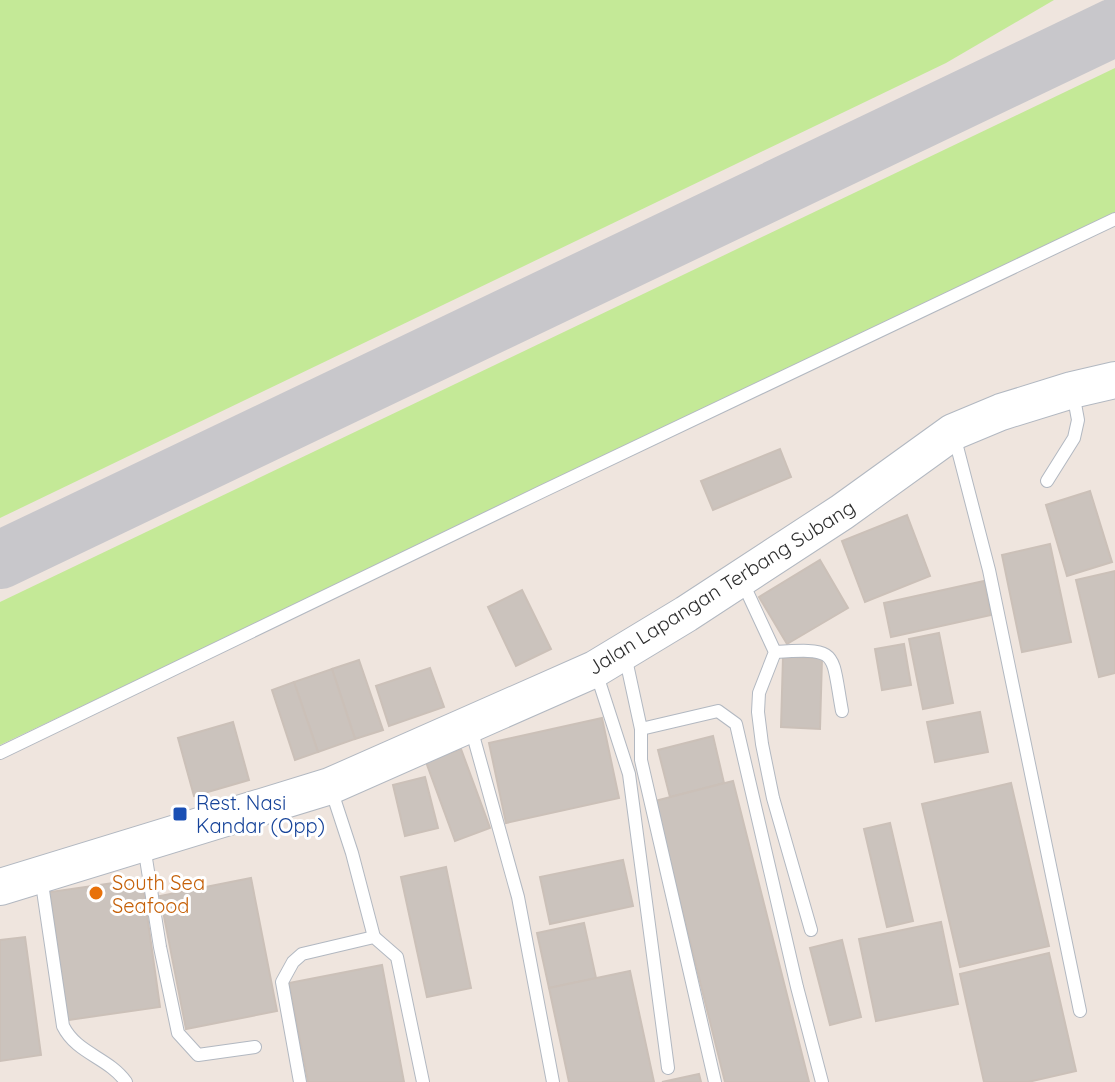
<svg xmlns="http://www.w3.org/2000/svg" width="1115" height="1082" viewBox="0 0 1115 1082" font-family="Quicksand,sans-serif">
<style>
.green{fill:#c4e997}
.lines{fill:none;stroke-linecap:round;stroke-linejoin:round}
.taxiway{stroke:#c8c7cb;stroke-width:58}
.building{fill:#cbc3bd;stroke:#cbc0b8;stroke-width:2}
.lane-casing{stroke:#b2b8c1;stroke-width:14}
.secondary-casing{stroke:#b2b8c1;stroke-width:38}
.lane{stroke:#fff;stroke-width:12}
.secondary{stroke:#fff;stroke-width:36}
.transit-dot{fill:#1a4fb4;stroke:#fff;stroke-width:3}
.food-dot{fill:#e8710a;stroke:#fff;stroke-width:3}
.labels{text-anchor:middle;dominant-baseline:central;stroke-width:6;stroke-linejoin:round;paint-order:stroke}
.street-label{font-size:20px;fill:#2d2d2d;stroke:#fff}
.transit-label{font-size:20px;fill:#164399;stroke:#fff;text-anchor:start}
.food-label{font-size:20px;fill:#c56008;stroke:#fff;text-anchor:start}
</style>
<rect width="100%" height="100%" fill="#efe5de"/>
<!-- green -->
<g class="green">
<polygon points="0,0 1054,0 946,63 0,518"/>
<polygon points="1115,68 1115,216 0,745 0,602"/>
</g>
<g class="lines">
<!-- taxiway -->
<polyline class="taxiway" points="0,560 1115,27"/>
</g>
<!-- building -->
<g class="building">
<polygon points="780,449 791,477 713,510 701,481"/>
<polygon points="1090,491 1112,562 1067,576 1046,505"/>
<polygon points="907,515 930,576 865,602 842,541"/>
<polygon points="1050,544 1071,642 1022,652 1002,555"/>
<polygon points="820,560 848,608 787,644 759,597"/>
<polygon points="1115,571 1115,673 1099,677 1076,580"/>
<polygon points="984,581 991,615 891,637 884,603"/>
<polygon points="522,590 551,649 516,666 488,607"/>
<polygon points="939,633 953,703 923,709 909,639"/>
<polygon points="904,644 911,685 882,690 875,649"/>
<polygon points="783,657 822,658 820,729 781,727"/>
<polygon points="359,660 383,730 355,739 332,669"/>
<polygon points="430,668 444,707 389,726 376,686"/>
<polygon points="332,669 355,739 318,752 294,682"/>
<polygon points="294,682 318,752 295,760 272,690"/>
<polygon points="980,712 988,752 935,762 927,722"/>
<polygon points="602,718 619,798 506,823 489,743"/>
<polygon points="233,722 249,780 194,796 178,738"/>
<polygon points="713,736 724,783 670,797 658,750"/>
<polygon points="461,749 490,828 455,841 426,762"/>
<polygon points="425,777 438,828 405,836 393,785"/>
<polygon points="733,781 809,1082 725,1082 655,801"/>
<polygon points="1011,783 1049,946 960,967 922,804"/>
<polygon points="890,823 913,921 887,927 864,829"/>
<polygon points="623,860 633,906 550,924 540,877"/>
<polygon points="446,867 471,988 427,997 401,877"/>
<polygon points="251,878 277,1011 186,1029 160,896"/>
<polygon points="142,879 160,1007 68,1020 50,892"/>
<polygon points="941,922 958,1004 876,1021 859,939"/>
<polygon points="584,923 596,978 549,988 537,933"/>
<polygon points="25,937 41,1055 0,1061 0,940"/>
<polygon points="842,940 861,1017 830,1025 810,948"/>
<polygon points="1049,953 1076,1071 1028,1082 984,1082 960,974"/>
<polygon points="382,965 404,1082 308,1082 289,983"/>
<polygon points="630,971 654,1082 569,1082 549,988"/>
<polygon points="699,1074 701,1082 662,1082"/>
</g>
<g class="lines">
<defs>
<g id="lane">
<polyline points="954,435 989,570 1080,1011"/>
<polyline points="1047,481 1074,438 1078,420 1073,393"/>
<polyline points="742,581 775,652 759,693 758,712 762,744 773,798 811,930"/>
<path d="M775,652C840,648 831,651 842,711"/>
<polyline points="625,655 641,729 718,711 736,724 797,987 822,1082"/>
<polyline points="596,672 629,774 668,1068"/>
<polyline points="471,728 518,897 553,1082"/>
<polyline points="641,729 641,760 715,1082"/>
<polyline points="0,753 541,492 1115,219"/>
<polyline points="331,789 352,853 374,937"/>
<polyline points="144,846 160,947 178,1033 198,1055 255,1047"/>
<path d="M41,877L63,1026C77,1054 108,1057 126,1082"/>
<polyline points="300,1082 282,982 293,962 302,954 374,937 397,957 423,1082"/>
</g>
<polyline id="secondary" points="0,887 330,786 595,669 686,614 842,512 953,432 1001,412 1072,390 1115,380"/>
</defs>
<!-- lane casing -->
<use href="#lane" class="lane-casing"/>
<!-- secondary casing -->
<use href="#secondary" class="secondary-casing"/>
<!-- lane -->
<use href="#lane" class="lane"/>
<!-- secondary -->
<use href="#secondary" class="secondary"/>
</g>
<!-- markers -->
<rect class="transit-dot" x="172" y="806" width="16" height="16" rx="4"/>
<circle class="food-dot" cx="96" cy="893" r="8"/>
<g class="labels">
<!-- street labels -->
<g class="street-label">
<text transform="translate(721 587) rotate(-32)">Jalan Lapangan Terbang Subang</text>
</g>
<!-- transit labels -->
<g class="transit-label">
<text x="196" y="802">Rest. Nasi<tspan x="196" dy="23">Kandar (Opp)</tspan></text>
</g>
<!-- food labels -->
<g class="food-label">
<text x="112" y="882">South Sea<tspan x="112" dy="23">Seafood</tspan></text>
</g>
</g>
</svg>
